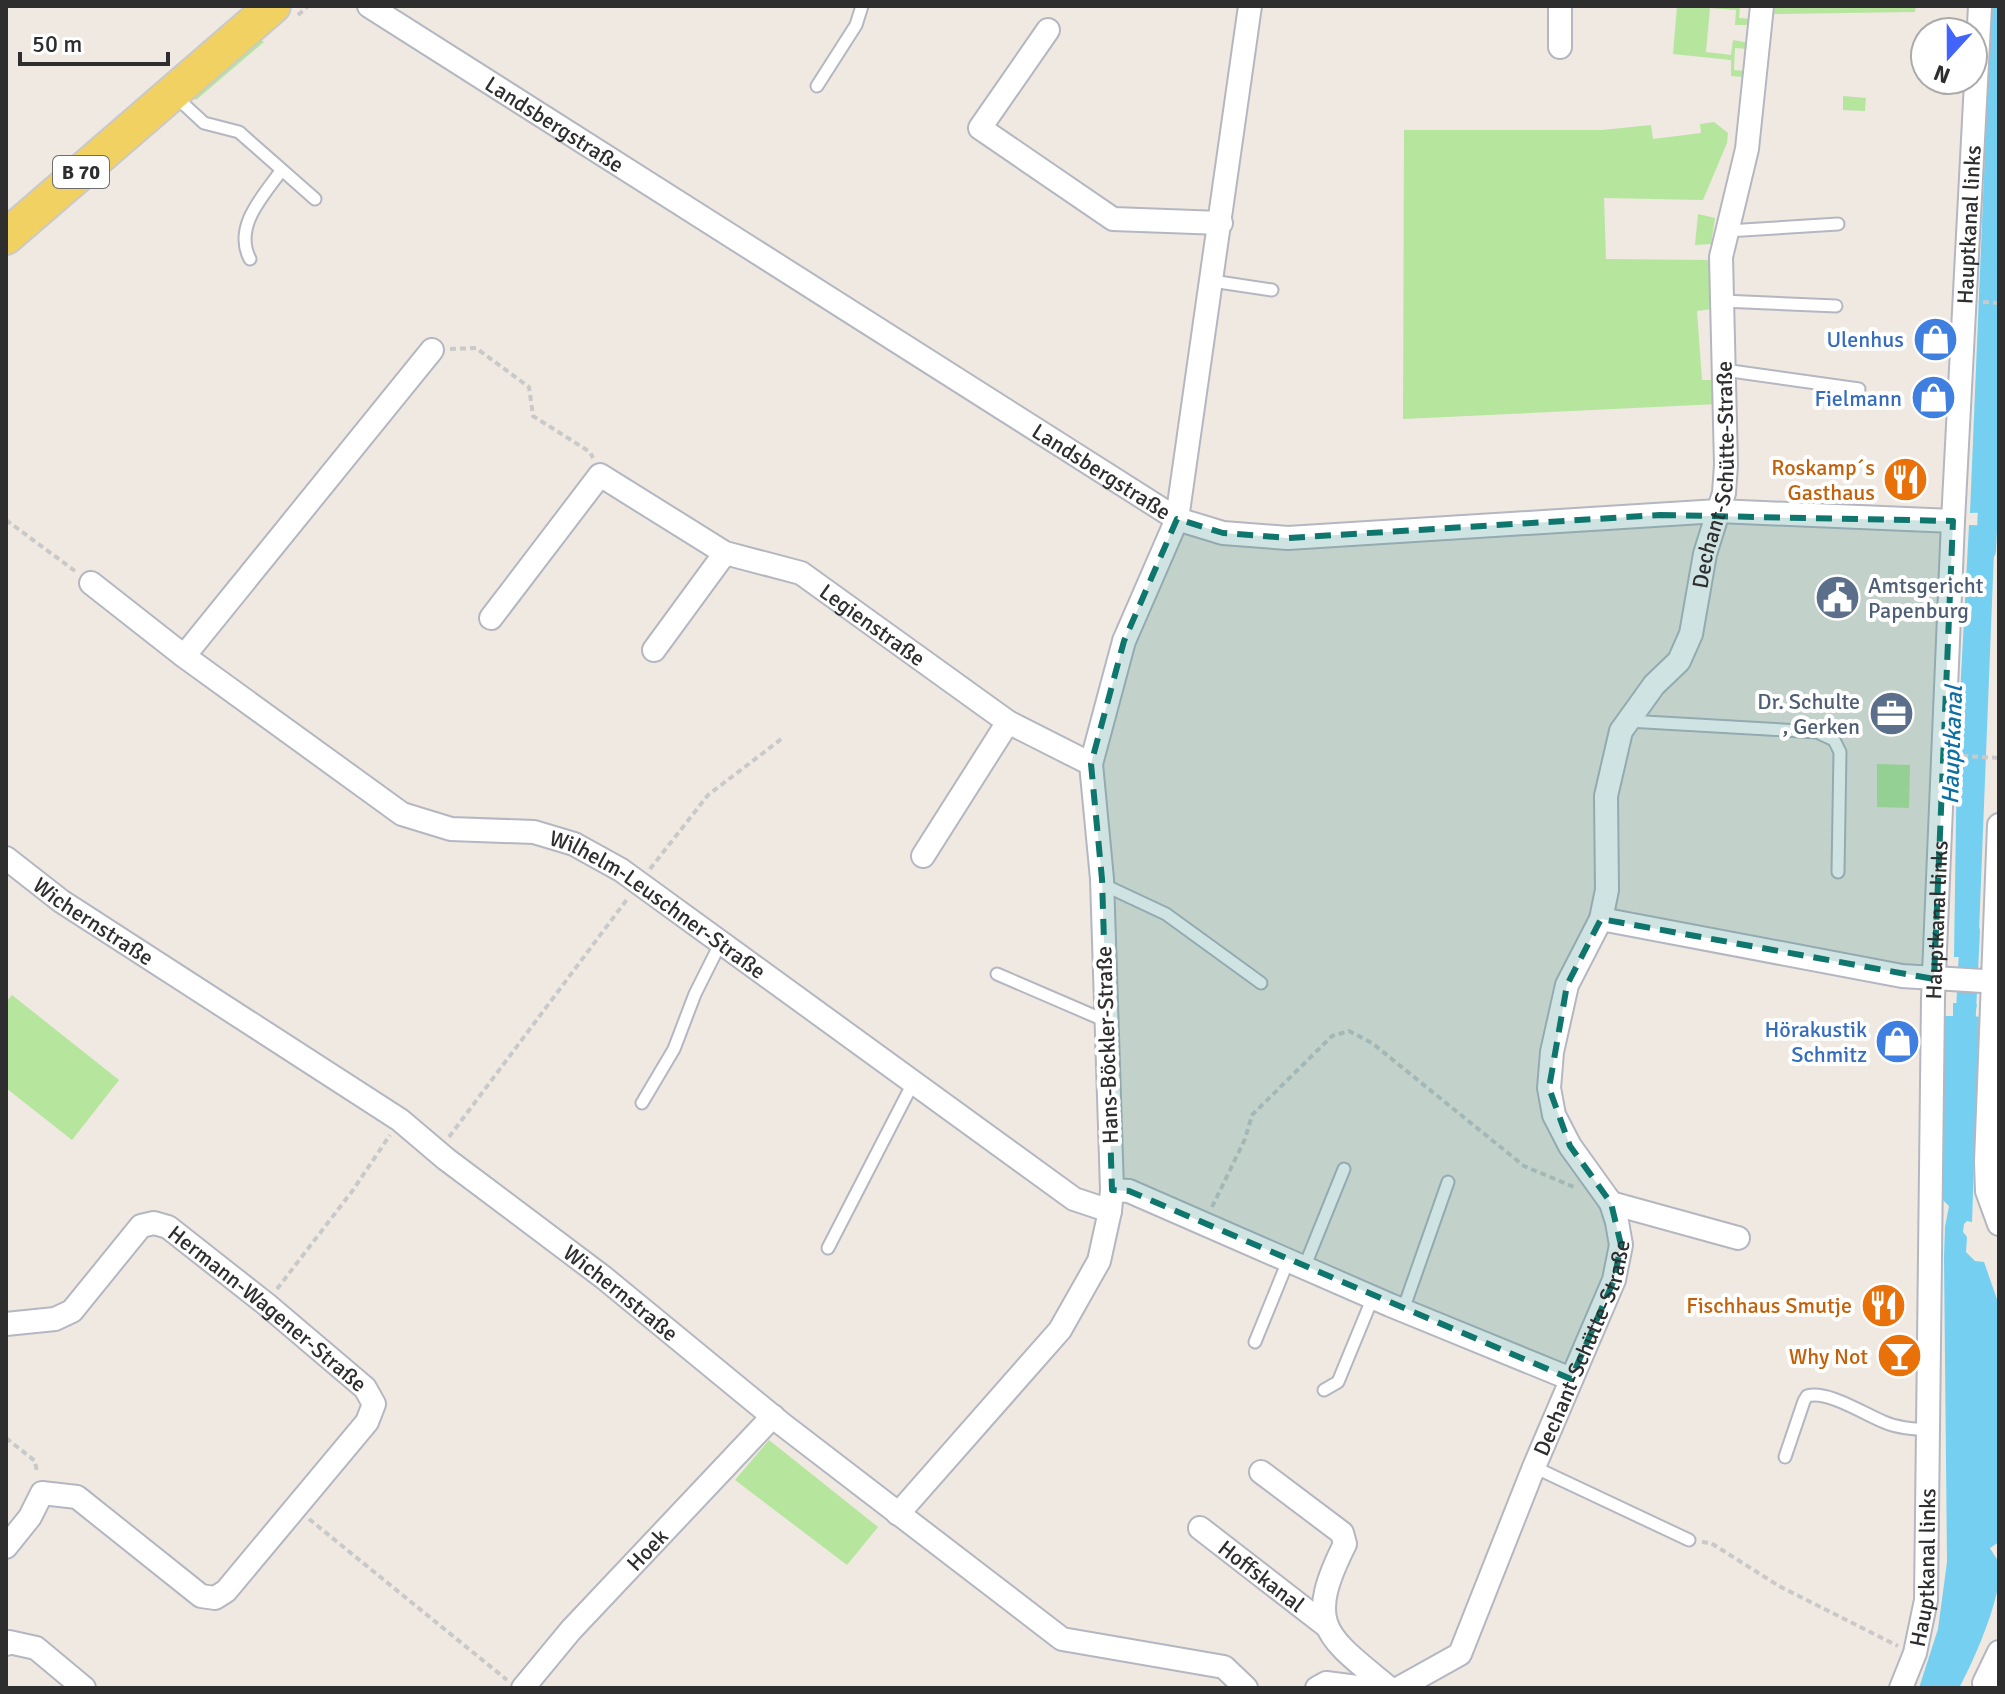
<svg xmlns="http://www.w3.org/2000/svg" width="2005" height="1694" viewBox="0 0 2005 1694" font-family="Signika,sans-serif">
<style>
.green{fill:#b6e59e}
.water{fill:#75cff0}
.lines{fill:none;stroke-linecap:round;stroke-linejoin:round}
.canal{stroke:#75cff0;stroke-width:20}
.service-casing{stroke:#b4b7c1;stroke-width:15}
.minor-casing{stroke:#b4b7c1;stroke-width:26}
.primary-casing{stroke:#c9c9c9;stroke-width:38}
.path{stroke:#c9c9c9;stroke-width:4;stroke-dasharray:6 4;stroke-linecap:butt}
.service{stroke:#fff;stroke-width:11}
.minor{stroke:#fff;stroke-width:22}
.primary{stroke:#f2d163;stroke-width:34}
.marked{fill:#0f766e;fill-opacity:0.2;stroke:#0f766e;stroke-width:6;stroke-dasharray:16 10;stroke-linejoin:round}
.labels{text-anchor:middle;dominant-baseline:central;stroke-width:8;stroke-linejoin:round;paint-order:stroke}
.shield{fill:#fff;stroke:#6d6d6d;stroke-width:2}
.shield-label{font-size:20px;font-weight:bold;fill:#2e2e2e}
.street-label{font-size:22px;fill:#2e2e2e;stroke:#fff}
.shop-label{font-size:22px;fill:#366cbe;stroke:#fff;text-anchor:end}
.food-label{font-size:22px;fill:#c56008;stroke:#fff;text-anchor:end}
.service-label{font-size:22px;fill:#4e5e75;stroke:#fff;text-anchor:start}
.water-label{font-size:24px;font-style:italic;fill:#0d6fa3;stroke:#fff}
</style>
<rect width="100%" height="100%" fill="#efe9e1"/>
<!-- green -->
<g class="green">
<polygon points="1677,6 1740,6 1739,18 1752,19 1746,25 1735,25 1736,10 1710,8 1706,52 1731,55 1733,40 1750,43 1749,49 1735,48 1734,70 1748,71 1743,77 1731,76 1731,60 1673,54"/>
<polygon points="1775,6 1916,6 1915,12 1774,14"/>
<polygon points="261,40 264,42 196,100 193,96"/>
<polygon points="1843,96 1866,98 1865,111 1843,110"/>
<polygon points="1714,122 1728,133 1727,143 1703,200 1604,198 1606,259 1711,260 1712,309 1697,311 1702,380 1718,380 1718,404 1403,419 1404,130 1602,130 1651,125 1653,139 1701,133 1700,124"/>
<polygon points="1698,214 1715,218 1711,244 1695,245"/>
<polygon points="1877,764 1910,765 1909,808 1877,807"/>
<polygon points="12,995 119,1080 72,1140 6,1088 6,1002"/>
<polygon points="769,1440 878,1527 847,1565 735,1480"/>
</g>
<!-- water -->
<g class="water">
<polygon points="1991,6 1999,6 1999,494 1998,512 1970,513"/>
<polygon points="1969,525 1995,526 1978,957 1954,957 1957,752"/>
<path d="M1953,1003L1977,1004L1975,1016L1979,1017L1972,1222L1967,1221L1964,1224L1963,1232L1967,1237L1966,1252L1975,1261L1984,1262L1999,1305V1542L1990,1548C1993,1554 1998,1559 1999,1565C2004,1593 1973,1663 1959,1688H1919L1938,1629L1947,1562L1944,1257L1945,1227L1949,1206L1940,1197L1945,1016H1953Z"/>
</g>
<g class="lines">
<!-- canal -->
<g class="canal">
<polyline points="1986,551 1989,487"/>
<polyline points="1965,1031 1970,931"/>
</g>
<defs>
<g id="service">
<polyline points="817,86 856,25 862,6"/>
<polyline points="176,97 204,123 239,132 315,199"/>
<polyline points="1727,231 1838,224"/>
<path d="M250,259C233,227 263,196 281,171"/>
<polyline points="1212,281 1272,290"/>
<polyline points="1722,301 1836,306"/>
<polyline points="1724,370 1859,389"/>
<polyline points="1628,721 1817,732 1834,740 1840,752 1838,872"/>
<polyline points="1102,884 1166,914 1261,983"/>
<polyline points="997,974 1106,1021"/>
<polyline points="642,1103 674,1049 695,994 720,944"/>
<polyline points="828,1248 913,1083"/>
<polyline points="1304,1268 1344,1169"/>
<polyline points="1403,1310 1448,1182"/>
<polyline points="1255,1342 1288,1261"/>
<polyline points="1324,1390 1338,1382 1373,1297"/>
<path d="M1785,1457L1804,1401L1807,1396C1828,1390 1864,1414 1884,1422C1898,1428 1913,1429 1928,1430"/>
<polyline points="1534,1467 1689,1540"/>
</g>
<g id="minor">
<path id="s1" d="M369,6L1177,519L1223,533L1288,538L1718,511L1953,521"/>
<polyline points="1560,6 1560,47"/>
<polyline points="1048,30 980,128 1113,219 1221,223"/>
<path id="s2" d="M91,583L184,656L402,814L451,829L534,832L574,844L621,870L1074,1199L1110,1211"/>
<path id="s3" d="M491,618L600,475L725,553L801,573L1008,722L1091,764"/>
<polyline points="654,650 725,553"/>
<polyline points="184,656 432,350"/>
<polyline points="1999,825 1986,1162 1987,1191 1999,1224"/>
<polyline points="923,856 1008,722"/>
<path id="s4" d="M6,858L61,901L400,1120L446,1159L603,1277L782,1424L1062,1639L1224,1667L1246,1688"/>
<polyline points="1601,919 1902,976 1999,982"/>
<polyline points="1112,1190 1129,1191 1390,1305 1571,1379"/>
<polyline points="1611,1203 1738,1238"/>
<path id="s5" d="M6,1324L55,1319L72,1311L141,1226L154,1223L168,1227L266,1304L365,1388L374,1404L367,1422L226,1591L215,1598L201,1596L77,1497L42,1493L30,1517L6,1547"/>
<path d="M1261,1472L1342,1533L1345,1544C1304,1626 1325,1635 1389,1688"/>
<polyline points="898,1514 1060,1330 1099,1261 1110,1211 1112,1190 1102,879 1091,764 1124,641 1177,519 1250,6"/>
<path id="s6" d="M1200,1528L1324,1624"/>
<polyline points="6,1644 9,1642 36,1648 84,1688"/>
<path id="s7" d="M523,1688L571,1630L773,1416"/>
<polyline points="1317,1688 1326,1683 1365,1688"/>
<path id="s8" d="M1399,1688L1460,1654L1534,1467L1614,1280L1621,1245L1617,1222L1611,1203L1570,1146L1554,1115L1549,1088L1552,1052L1567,985L1601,919L1607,890L1606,796L1621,731L1654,685L1679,661L1691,634L1705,554L1724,493L1726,465L1721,257L1747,149L1762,6"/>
<path id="s9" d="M1901,1688L1915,1653L1926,1600L1933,998L1953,521L1980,6"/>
<polyline points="1992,1688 1984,1683 1999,1652"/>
</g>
<polyline id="primary" points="6,237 273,6"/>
</defs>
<!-- service casing -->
<use href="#service" class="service-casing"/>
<!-- minor casing -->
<use href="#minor" class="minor-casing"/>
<!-- primary casing -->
<use href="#primary" class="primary-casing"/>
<!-- path -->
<g class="path">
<polyline points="298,15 308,6"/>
<polyline points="1983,302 1999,303"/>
<polyline points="450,349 476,348 529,387 533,416 590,452 593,458"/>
<polyline points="6,520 75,571"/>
<polyline points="1962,756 1999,758"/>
<polyline points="650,869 708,795 784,737"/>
<polyline points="449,1137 628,898"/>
<polyline points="1212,1207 1245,1139 1252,1115 1332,1036 1349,1031 1372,1043 1524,1166 1574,1187"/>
<polyline points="277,1289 353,1190 390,1135"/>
<polyline points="6,1438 35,1461 37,1473"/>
<polyline points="309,1519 507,1680"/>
<polyline points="1702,1542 1711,1543 1779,1586 1898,1646"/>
</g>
<!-- service -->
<use href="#service" class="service"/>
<!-- minor -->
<use href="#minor" class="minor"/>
<!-- primary -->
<use href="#primary" class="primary"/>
</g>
<!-- marked area -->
<path class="marked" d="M1660,515L1953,521L1934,979L1601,919L1567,985L1549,1088L1570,1146L1611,1203L1621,1245L1614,1280L1571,1379L1129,1191L1112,1190L1102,879L1091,764L1124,641L1177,519L1223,533L1288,538Z"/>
<!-- icons -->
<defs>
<symbol id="shop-disc" viewBox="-11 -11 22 22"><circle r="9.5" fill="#3f7fe0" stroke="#fff"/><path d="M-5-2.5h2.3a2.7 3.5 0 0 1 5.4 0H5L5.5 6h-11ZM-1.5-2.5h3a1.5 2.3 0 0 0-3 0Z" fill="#fff"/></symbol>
<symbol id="restaurant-disc" viewBox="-11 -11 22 22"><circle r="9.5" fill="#e8710a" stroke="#fff"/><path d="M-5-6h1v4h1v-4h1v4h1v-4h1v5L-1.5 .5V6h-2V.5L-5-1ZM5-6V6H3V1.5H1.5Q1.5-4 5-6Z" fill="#fff"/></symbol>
<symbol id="civic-disc" viewBox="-11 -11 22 22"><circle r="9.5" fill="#5c6f8a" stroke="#fff"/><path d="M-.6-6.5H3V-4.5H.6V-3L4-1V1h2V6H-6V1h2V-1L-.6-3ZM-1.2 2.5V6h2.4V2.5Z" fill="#fff"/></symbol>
<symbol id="office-disc" viewBox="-11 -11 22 22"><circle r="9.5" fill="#5c6f8a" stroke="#fff"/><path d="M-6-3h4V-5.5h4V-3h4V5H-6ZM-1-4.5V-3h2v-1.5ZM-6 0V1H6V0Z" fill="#fff"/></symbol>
<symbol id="bar-disc" viewBox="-11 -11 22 22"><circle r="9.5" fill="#e8710a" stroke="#fff"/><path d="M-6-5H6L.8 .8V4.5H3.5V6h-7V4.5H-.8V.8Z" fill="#fff"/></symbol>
</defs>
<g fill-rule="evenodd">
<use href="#shop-disc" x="1910" y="314" width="51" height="51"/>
<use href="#shop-disc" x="1908" y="372" width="51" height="51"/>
<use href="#restaurant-disc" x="1880" y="454" width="51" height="51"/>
<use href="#civic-disc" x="1812" y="572" width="51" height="51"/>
<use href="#office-disc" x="1866" y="688" width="51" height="51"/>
<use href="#shop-disc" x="1872" y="1016" width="51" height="51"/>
<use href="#restaurant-disc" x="1858" y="1280" width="51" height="51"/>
<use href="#bar-disc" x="1874" y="1330" width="51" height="51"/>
</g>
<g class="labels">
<!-- shield labels -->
<rect class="shield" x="53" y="156" width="56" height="32" rx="6"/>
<g class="shield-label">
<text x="81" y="172">B 70</text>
</g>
<!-- street labels -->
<g class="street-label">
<text stroke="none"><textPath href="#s1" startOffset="220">Landsbergstraße</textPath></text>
<text stroke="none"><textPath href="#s9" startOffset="1468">Hauptkanal links</textPath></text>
<text stroke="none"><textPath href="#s1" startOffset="868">Landsbergstraße</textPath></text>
<text stroke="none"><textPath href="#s8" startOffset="1338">Dechant-Schütte-Straße</textPath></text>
<text stroke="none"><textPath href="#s3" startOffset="494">Legienstraße</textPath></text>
<text stroke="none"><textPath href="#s2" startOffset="666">Wilhelm-Leuschner-Straße</textPath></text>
<text stroke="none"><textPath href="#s4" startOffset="108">Wichernstraße</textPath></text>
<text stroke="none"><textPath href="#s9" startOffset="772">Hauptkanal links</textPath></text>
<text transform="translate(1107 1045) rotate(-92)">Hans-Böckler-Straße</text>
<text stroke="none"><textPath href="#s4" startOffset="754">Wichernstraße</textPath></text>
<text stroke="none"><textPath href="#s5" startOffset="334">Hermann-Wagener-Straße</textPath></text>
<text stroke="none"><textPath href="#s8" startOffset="400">Dechant-Schütte-Straße</textPath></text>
<text stroke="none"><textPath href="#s7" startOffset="186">Hoek</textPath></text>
<text stroke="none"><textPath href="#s9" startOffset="124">Hauptkanal links</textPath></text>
<text stroke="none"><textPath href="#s6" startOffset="78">Hoffskanal</textPath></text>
</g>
<!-- shop labels -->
<g class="shop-label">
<text x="1904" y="339">Ulenhus</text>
<text x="1902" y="398">Fielmann</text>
<text x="1867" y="1029">Hörakustik<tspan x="1867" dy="25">Schmitz</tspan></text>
</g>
<!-- food labels -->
<g class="food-label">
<text x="1875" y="467">Roskamp´s<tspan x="1875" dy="25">Gasthaus</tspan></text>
<text x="1852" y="1305">Fischhaus Smutje</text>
<text x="1868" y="1356">Why Not</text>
</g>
<!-- service labels -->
<g class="service-label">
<text x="1868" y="585">Amtsgericht<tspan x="1868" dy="25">Papenburg</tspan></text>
<text x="1860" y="701" text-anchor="end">Dr. Schulte<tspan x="1860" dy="25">, Gerken</tspan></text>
</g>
<!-- water labels -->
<g class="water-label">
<text transform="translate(1952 745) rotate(-88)">Hauptkanal</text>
</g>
</g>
<!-- border -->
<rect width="2005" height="1694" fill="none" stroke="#2e2e2e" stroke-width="16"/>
<!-- north arrow -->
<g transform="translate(1949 56) rotate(201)"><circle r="38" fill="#ffffff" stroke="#ababab" stroke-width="2"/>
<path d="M0-6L14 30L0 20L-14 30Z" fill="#4264fb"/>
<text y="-12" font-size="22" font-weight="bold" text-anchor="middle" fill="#2e2e2e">N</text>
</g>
<!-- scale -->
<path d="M20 52v12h148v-12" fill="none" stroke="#2e2e2e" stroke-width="4"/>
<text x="32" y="52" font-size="24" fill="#2e2e2e" stroke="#ffffff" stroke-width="6" paint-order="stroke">50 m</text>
</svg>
